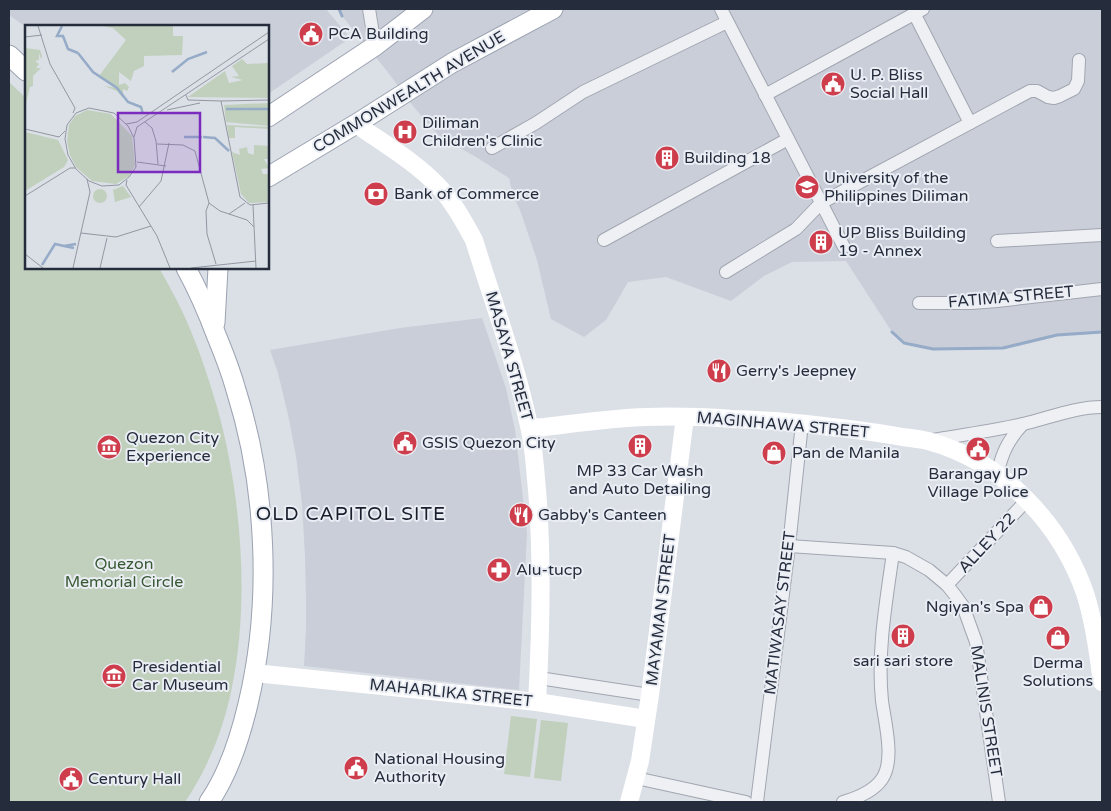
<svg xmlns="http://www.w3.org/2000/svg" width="1111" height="811" viewBox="0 0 1111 811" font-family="'Varela Round',sans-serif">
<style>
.built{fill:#c9ced8}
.green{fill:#c0d0bc}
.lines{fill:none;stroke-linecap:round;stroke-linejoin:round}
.stream{stroke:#95abc7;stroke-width:3}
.street-casing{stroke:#a1a6b0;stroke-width:14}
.primary-casing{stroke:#9ba2b1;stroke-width:21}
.street{stroke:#eef0f4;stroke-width:12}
.secondary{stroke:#fff;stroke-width:18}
.primary{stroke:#fff;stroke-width:19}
.labels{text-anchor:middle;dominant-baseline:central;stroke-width:4;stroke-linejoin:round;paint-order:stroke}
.poi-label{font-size:16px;fill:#252c3c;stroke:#eaeef4;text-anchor:start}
.street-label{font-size:16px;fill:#252c3c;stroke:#eaeef4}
.park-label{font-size:16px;fill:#385833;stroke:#eaeef4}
.quarter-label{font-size:19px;letter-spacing:1px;fill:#181e2c;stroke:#eaeef4}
.inset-river{fill:none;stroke:#95abc7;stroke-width:2.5}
.inset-road{fill:none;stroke:#9297a2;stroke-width:1}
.view{fill:#7b2cbf;fill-opacity:0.15;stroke:#7b2cbf;stroke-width:2.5}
.inset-edge{fill:none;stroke:#252c3c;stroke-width:2.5}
</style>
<rect width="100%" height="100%" fill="#dbdfe6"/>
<!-- built -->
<g class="built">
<polygon points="9,9 326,9 350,38 268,94 268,26 26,26 26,27 9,15"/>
<polygon points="339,9 1102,9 1102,332 1057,335 1003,348 933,349 904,343 892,332 846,261 792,262 764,276 731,301 666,277 628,282 606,320 584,337 551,319 537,260 520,210 513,195 509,178 476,157 439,136 413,106 387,71 342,16"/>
<polygon points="482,318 506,388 515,430 527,533 519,690 304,666 306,631 306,596 305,556 302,504 296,456 289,419 278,373 270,350 400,328"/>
</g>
<!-- green -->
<g class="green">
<path d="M9,82L26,98V268H159C167,282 175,296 182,311C196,340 208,376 217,407C241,492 250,600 232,687C224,728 208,768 185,802H9Z"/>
<polygon points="511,716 537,719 530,777 504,774"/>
<polygon points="541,720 568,723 561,781 534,778"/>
</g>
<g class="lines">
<!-- stream -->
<g class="stream">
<polyline points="339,9 342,16"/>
<polyline points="892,332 904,343 933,349 1003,348 1057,335 1102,332"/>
</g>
<defs>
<g id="street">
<polyline points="369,9 375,46"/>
<polyline points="721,9 844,247"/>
<polyline points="914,13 970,123"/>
<polyline points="765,95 923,9"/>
<polyline points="492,148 536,123 583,92 727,22"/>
<polyline points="604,240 788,139"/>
<polyline points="997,241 1102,235"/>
<polyline points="726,272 796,229 821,203 1030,91 1037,91 1048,97 1054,98 1060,96 1074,89 1078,81 1079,60"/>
<polyline points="919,303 971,303 997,301 1102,289"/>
<path d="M928,441C960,435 992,431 1023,424C1049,418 1075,407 1102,407"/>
<path d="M997,475C1002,453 1008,440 1023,424"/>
<polyline points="789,546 893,553 906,557 929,570 947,585 955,595 963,606 976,642 999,802"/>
<polyline points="947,585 1027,500"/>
<polyline points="539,678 650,695"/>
<polyline points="636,778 746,802"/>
<polyline points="757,802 789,546 802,423"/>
<path d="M843,802C857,798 873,792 882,779C895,760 885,723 882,701C877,652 886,602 893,553"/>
</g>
<g id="primary">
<polyline points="9,55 26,71"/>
<polyline points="268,117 375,46 423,9"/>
<polyline points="268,177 356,124 452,63 553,9"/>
<path d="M186,268C198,290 208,313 217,337C224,354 231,372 236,390C267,488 272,604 248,704C240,738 229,773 209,802"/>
<polyline points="215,323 218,268"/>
</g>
</defs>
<!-- street casing -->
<use href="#street" class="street-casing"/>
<!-- primary casing -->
<use href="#primary" class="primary-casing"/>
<!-- street -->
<use href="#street" class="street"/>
<!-- secondary -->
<g class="secondary">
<path d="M356,124C384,144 416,162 440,188C454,203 464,222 474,240C493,302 516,363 529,426C534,446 535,469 537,490C543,561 541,631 537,702"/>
<path d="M530,428L545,427C578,423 612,418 646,417C675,416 704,417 733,419C763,420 793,422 823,426C850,429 876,432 902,437C911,438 920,439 928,441C1002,461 1060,522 1085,593C1094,621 1098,653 1102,682"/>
<polyline points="254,673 537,702 646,719"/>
<polyline points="629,802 640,761 650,695 685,417"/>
</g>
<!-- primary -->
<use href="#primary" class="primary"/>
</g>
<!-- icons -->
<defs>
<symbol id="civic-disc" viewBox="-11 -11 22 22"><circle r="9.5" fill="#ce3d4b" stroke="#eaeef4"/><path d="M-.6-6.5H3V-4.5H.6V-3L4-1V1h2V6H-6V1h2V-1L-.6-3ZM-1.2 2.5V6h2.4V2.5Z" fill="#fff"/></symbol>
<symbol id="hospital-disc" viewBox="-11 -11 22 22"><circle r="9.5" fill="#ce3d4b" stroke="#eaeef4"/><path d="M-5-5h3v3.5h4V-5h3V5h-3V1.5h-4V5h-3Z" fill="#fff"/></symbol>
<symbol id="building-disc" viewBox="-11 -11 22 22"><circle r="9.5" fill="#ce3d4b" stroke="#eaeef4"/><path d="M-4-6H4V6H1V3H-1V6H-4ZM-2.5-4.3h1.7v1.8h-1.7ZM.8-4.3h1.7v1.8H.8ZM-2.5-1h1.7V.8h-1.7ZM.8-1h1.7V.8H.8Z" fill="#fff"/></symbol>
<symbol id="university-disc" viewBox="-11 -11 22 22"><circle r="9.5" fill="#ce3d4b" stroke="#eaeef4"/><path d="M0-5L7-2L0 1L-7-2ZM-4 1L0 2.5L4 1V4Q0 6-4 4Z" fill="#fff"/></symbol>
<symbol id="bank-disc" viewBox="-11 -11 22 22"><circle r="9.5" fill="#ce3d4b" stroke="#eaeef4"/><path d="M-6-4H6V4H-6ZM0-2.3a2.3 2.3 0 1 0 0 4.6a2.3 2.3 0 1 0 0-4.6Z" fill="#fff"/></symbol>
<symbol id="restaurant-disc" viewBox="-11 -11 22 22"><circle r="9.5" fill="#ce3d4b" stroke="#eaeef4"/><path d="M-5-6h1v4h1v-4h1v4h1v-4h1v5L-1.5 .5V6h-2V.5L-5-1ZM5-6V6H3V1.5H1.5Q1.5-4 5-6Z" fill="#fff"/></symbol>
<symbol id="museum-disc" viewBox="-11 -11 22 22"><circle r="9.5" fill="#ce3d4b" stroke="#eaeef4"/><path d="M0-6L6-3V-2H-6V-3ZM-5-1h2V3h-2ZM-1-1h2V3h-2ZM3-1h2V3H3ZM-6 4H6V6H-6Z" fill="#fff"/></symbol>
<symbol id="shop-disc" viewBox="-11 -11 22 22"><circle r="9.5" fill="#ce3d4b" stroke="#eaeef4"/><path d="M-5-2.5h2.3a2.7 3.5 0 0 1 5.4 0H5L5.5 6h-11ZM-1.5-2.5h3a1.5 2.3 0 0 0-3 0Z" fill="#fff"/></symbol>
<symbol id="pharmacy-disc" viewBox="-11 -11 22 22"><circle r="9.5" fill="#ce3d4b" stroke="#eaeef4"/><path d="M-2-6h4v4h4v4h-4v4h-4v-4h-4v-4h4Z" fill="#fff"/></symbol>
</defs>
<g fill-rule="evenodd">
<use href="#civic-disc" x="297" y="20" width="28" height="28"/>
<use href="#civic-disc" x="819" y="70" width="28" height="28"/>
<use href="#hospital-disc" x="391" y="118" width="28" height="28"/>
<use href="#building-disc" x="653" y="144" width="28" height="28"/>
<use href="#university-disc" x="793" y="173" width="28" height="28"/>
<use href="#bank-disc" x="362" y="180" width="28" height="28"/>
<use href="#building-disc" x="807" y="228" width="28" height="28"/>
<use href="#restaurant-disc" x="705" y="357" width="28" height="28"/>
<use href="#civic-disc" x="391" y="429" width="28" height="28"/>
<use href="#building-disc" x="626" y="432" width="28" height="28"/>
<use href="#museum-disc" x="95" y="433" width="28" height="28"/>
<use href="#civic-disc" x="964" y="435" width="28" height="28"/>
<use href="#shop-disc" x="760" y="439" width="28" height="28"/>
<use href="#restaurant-disc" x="507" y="501" width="28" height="28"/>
<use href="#pharmacy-disc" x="485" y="556" width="28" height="28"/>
<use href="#shop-disc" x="1027" y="593" width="28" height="28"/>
<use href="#building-disc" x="889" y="622" width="28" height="28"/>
<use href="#shop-disc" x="1044" y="624" width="28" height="28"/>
<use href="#museum-disc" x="100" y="662" width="28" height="28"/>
<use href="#civic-disc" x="342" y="754" width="28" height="28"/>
<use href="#civic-disc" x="57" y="765" width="28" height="28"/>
</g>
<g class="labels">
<!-- poi labels -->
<g class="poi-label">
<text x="328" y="34">PCA Building</text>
<text x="850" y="75">U. P. Bliss<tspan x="850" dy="18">Social Hall</tspan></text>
<text x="422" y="123">Diliman<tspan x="422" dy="18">Children's Clinic</tspan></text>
<text x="684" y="158">Building 18</text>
<text x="824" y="178">University of the<tspan x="824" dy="18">Philippines Diliman</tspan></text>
<text x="394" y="194">Bank of Commerce</text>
<text x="838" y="233">UP Bliss Building<tspan x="838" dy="18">19 - Annex</tspan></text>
<text x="736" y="371">Gerry's Jeepney</text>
<text x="126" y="438">Quezon City<tspan x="126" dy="18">Experience</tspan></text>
<text x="422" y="443">GSIS Quezon City</text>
<text x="792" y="453">Pan de Manila</text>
<text x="640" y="471" text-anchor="middle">MP 33 Car Wash<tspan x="640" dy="18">and Auto Detailing</tspan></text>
<text x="978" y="474" text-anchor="middle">Barangay UP<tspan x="978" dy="18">Village Police</tspan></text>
<text x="538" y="515">Gabby's Canteen</text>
<text x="516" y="570">Alu-tucp</text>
<text x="1024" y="607" text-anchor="end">Ngiyan's Spa</text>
<text x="903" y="661" text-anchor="middle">sari sari store</text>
<text x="1058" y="663" text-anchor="middle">Derma<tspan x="1058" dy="18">Solutions</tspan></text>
<text x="132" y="667">Presidential<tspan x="132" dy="18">Car Museum</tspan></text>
<text x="374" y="759">National Housing<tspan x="374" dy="18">Authority</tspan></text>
<text x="88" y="779">Century Hall</text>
</g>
<!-- street labels -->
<g class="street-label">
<text transform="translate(409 92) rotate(-31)">COMMONWEALTH AVENUE</text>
<text transform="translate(1011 297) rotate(-5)">FATIMA STREET</text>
<text transform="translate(509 356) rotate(74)">MASAYA STREET</text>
<text transform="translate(783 425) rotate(5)">MAGINHAWA STREET</text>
<text transform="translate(987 543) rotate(-47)">ALLEY 22</text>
<text transform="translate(661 610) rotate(-83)">MAYAMAN STREET</text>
<text transform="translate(780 613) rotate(-83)">MATIWASAY STREET</text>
<text transform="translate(451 693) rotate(6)">MAHARLIKA STREET</text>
<text transform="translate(986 711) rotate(81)">MALINIS STREET</text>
</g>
<!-- park labels -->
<g class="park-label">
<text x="124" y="564">Quezon<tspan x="124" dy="18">Memorial Circle</tspan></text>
</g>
<!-- quarter labels -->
<g class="quarter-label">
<text x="351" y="514">OLD CAPITOL SITE</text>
</g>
</g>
<!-- overview -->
<g transform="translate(25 25)">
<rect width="244" height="244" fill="#dbdfe6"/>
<path d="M77,1H148V11H158L157,30L119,31V41L109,46L106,56L94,47V60L100,58L104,62L102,66L98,64V73L92,66L79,61L92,63L74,51L101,15L88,3ZM0,23L15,25L17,31L16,34L14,28V35L10,36L14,39L11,43H16L8,51V61L5,62L0,82ZM217,34L222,39L244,38V73L163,72L200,46L204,58L218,55L206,52L214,51L207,41ZM244,78V101L201,97L199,80ZM62,85L86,89L107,111L110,140L104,151L91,159L67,156L51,142L45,130L42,116L44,100L50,91ZM202,100L244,102V104L210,102V113H204ZM0,107L33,115L43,135L39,142L0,166ZM229,120L244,121V134H239L244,143L236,144L238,149H244V177L224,178L216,169L207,127L215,130L214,124L222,122L223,128L229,130ZM98,161L106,172L90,177L88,165ZM68 171a7 7 0 1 1 14 0a7 7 0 1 1-14 0Z" fill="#c0d0bc"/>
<path class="inset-river" d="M37,1L32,11H38L43,24L53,28M53,28L68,47L92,63L103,77L116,82L118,89M147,47L163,34L182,27M201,84H244M159,112H177M178,112L190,113L204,126M49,223L39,221L51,219M17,240L30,219L39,221"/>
<path class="inset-road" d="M13,1L25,39L50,83L48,88M0,12L17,10M161,70L163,75L196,76L215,172L225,180L244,178M196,76L244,75M64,83L89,88L103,101L109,113L111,142L104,152L94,160L77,161L64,156L51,144L43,130L40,114L42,100L51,88ZM142,85L175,78M120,97L127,103L131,116L133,139M101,99L112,97L244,7M0,104L34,112L40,106M109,112L112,102L244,14M132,119L158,120L170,126L184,178M112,137L141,141M102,155L101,160L132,211L145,243M0,171L45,143H50M184,178L195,186L222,195L229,202M184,178L181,186L182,209L191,239M228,180L231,243M114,182L136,156L144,118M204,189L220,178M56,208L91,212L126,201M0,229L18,243M48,243L65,167L62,154M75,243L82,213M166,243L231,236"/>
<path class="view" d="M93,88H175V147H93Z"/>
<rect width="244" height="244" class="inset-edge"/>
</g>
<!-- border -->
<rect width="1111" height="811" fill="none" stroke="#252c3c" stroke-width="20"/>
</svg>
